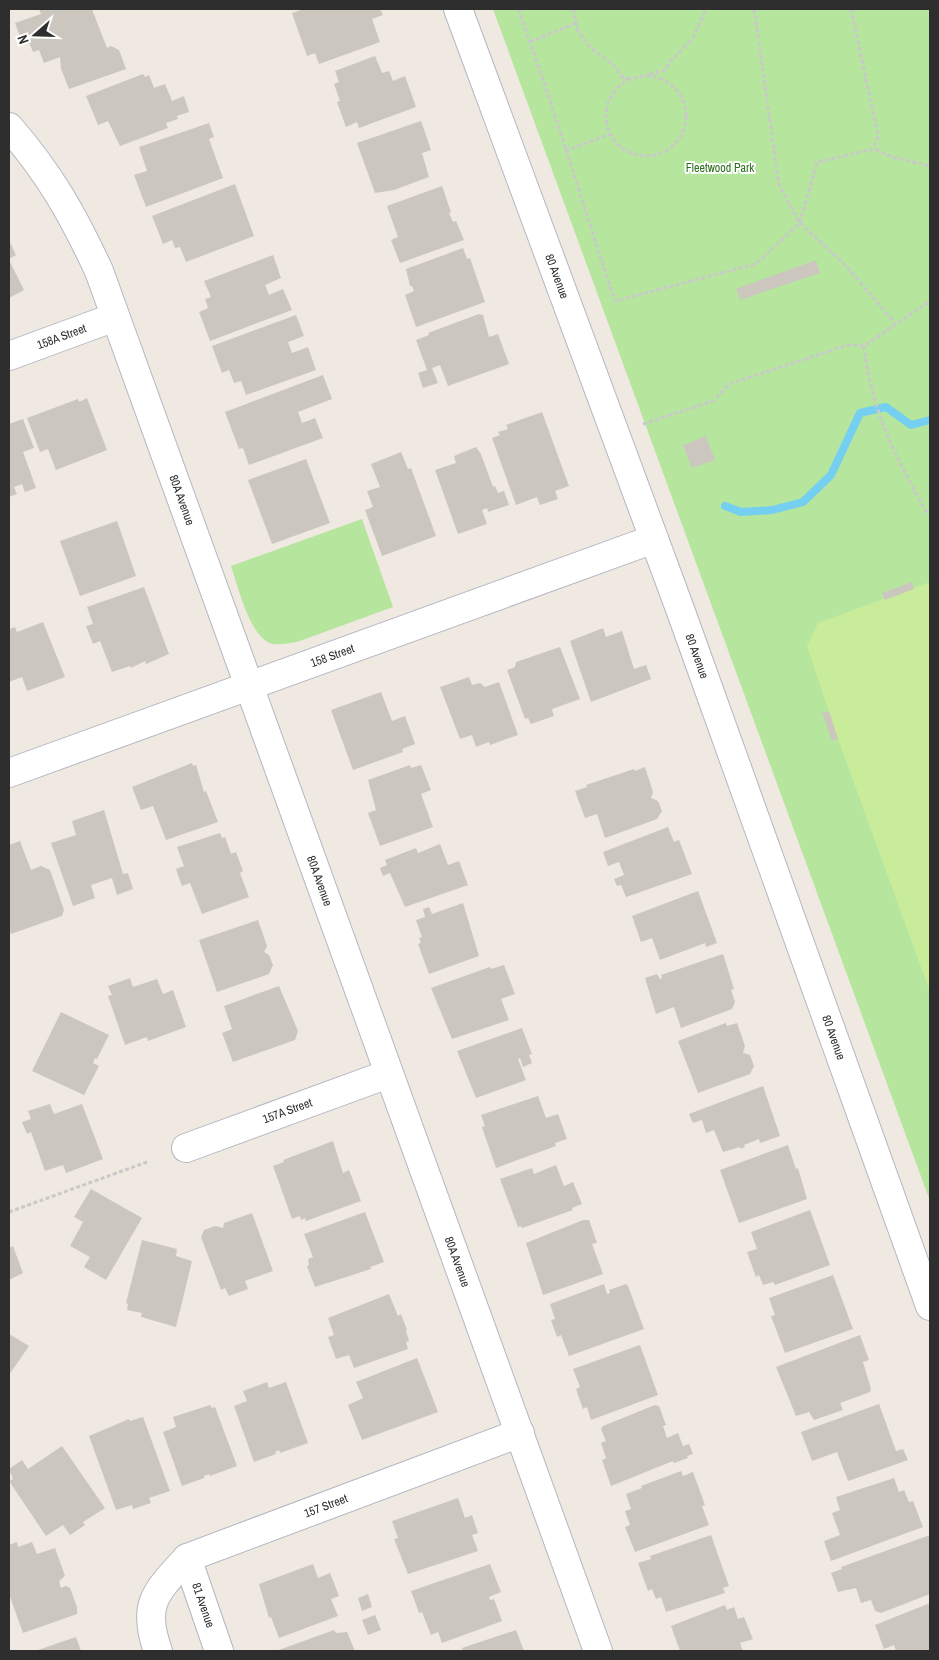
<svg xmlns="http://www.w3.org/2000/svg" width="939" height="1660" viewBox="0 0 939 1660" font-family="'Archivo Narrow',sans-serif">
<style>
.green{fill:#b6e59e}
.pitch{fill:#c9ec9a}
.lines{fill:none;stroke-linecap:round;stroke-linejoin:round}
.stream{stroke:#75cff0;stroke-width:8}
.building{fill:#cbc7bf}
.minor-casing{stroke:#b4b7c1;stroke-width:30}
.path{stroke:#c9c9c9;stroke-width:3;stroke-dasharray:4 2.5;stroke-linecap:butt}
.minor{stroke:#fff;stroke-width:28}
.labels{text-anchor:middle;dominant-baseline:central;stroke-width:4;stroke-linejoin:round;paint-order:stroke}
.park-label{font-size:12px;fill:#2c6e1b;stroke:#fff}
.street-label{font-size:12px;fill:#2e2e2e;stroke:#fff}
</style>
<rect width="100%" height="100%" fill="#efe9e1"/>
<!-- green -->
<g class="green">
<polygon points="493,9 930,9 930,1201"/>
<path d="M362,519L393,607L297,642C289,643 281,645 273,644C250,639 238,586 231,566Z"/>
</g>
<!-- pitch -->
<polygon class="pitch" points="930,582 930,992 838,739 807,646 818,623"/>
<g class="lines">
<!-- stream -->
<polyline class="stream" points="725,506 741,512 772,510 803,502 831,475 860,413 886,407 911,425 930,420"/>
</g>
<!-- building -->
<g class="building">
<polygon points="39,9 92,9 107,48 111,46 119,50 126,69 69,89 61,69 60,57 44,63 39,50 33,52 28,40 22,42 15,23 41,14"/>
<polygon points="304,9 380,9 383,15 372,19 380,42 319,64 315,53 307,56 292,13"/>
<polygon points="375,56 382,73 389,71 393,81 405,76 416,107 359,128 357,122 346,127 337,102 340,101 334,84 339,82 335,71"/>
<polygon points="143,74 145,77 149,75 154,88 165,84 172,101 184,96 189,112 177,116 178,119 166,123 168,128 120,146 108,121 98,125 86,96"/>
<polygon points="421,121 431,150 422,153 429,177 394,190 375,193 357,143"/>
<polygon points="209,123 214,137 209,139 223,178 146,207 134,175 147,171 139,147"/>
<polygon points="235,184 254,236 186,262 180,247 175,248 172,240 163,244 152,216"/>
<polygon points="442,186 451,212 449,213 453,222 456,221 464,240 400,263 391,240 398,237 387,206"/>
<polygon points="9,240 16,255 9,259"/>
<polygon points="463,248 467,259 470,258 485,302 416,327 405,295 414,291 412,286 410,286 406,269"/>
<polygon points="273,255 281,278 265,285 269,295 283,289 292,310 210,341 199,312 208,308 205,299 211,297 204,281"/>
<polygon points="9,260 24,290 9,298"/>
<polygon points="816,260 820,273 740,300 736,289"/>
<polygon points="479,314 483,315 489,337 498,334 509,364 448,386 440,365 432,368 438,383 423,388 418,373 427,370 416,340 429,335 428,333"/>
<polygon points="296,315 304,336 288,342 292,353 308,347 316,370 246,395 241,381 234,383 229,370 222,373 212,346"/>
<polygon points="323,375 332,399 298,412 302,423 315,418 323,438 249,465 243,448 239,449 225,412"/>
<polygon points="87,398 107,450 56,470 48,449 40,452 27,418 78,399 79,402"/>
<polygon points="542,412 569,486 555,491 558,499 540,505 537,497 516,505 492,438 500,435 498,432 508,429 506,425"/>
<polygon points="23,419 34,448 23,452 36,488 25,492 22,484 14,487 17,494 9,497 9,424"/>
<polygon points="706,436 715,460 692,468 683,445"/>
<polygon points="476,447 481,454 493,487 495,486 498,493 504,491 509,505 488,512 487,508 482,510 487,524 458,534 435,470 456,463 454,456"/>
<polygon points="401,452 408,469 411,468 436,536 382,556 365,510 373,507 367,491 380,487 371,464"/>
<polygon points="306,459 330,523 272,544 248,480"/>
<polygon points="117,521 136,576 80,596 60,541"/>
<polygon points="912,582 914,589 885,600 882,593"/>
<polygon points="144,587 169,654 146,664 145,661 131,668 130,666 112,672 100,641 93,644 86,626 93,624 87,607"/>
<polygon points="43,622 65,677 27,691 22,677 9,682 9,629 15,627 17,632"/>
<polygon points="603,628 606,637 622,631 634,669 646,665 651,679 591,702 570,641"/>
<polygon points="560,647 580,699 552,709 554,716 531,724 528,718 525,719 507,670 515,667 516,662"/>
<polygon points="469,677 472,685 480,683 485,687 499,682 518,735 490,745 489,742 476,747 472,735 460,739 440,687"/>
<polygon points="381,692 392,721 405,716 415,744 402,749 403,752 353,770 331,710"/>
<polygon points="829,711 838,739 832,741 822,713"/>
<polygon points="192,763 193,766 196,765 204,792 206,791 218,822 166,840 153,806 141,810 132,787"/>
<polygon points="410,765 411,768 421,765 431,790 421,794 433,827 380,846 368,813 376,810 368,780"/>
<polygon points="645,767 653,792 651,798 658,801 662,811 657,819 605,838 597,814 585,818 575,791 587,787 586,785 634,769 635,771"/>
<polygon points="104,810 123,874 128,873 133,889 117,895 112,878 91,885 95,898 73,906 51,843 76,835 72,821"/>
<polygon points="668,827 674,842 679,840 692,874 626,897 621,885 617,886 614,879 624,875 619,862 608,866 603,852"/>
<polygon points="220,833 222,838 225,837 231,854 236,852 243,871 240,873 249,897 202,914 190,883 182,886 176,869 184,866 177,847"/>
<polygon points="20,841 31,870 41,866 50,870 64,910 62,916 11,934 9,927 9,845"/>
<polygon points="440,844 448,865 459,861 468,885 405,907 390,873 383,876 380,868 387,865 385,860 416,848 418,853"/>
<polygon points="698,891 717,943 706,947 705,943 660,960 652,938 641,942 632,916"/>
<polygon points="463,903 479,956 429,974 418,944 421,943 419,938 422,937 416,920 425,917 423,909 429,907 432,914"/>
<polygon points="258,920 267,946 264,952 269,955 273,965 269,974 217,992 199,940"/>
<polygon points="723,954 734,989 731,990 735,1002 732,1009 681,1028 674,1007 656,1014 645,978 657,974 660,979 662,978 661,975"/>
<polygon points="504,965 515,994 501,999 509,1020 452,1039 431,988 490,967 491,969"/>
<polygon points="130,978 133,987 157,979 163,994 173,990 186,1027 148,1041 147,1037 125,1045 108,996 112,995 108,986"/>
<polygon points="279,986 298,1031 295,1040 233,1062 222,1033 232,1029 224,1006"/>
<polygon points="61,1012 109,1035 97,1059 95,1058 93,1063 99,1066 84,1095 32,1071"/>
<polygon points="726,1023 727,1026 737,1023 745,1046 743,1053 750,1055 754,1066 750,1074 698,1093 678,1041"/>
<polygon points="522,1028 532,1054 529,1055 532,1063 523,1067 520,1058 518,1059 526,1080 476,1098 457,1051"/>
<polygon points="763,1086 780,1136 760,1143 759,1139 744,1145 745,1147 741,1149 740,1147 723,1152 714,1130 706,1133 702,1120 693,1123 689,1114"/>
<polygon points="538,1096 546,1118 558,1114 567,1139 555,1143 556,1146 496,1168 482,1127 485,1126 481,1115"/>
<polygon points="50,1104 54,1114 82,1104 103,1159 66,1173 63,1165 45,1171 31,1132 27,1134 22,1122 31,1119 28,1111"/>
<polygon points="333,1141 343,1173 349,1170 361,1201 306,1221 305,1218 301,1220 300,1216 292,1219 273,1166 284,1162 283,1160"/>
<polygon points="788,1145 796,1169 798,1168 807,1199 739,1223 720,1170"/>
<polygon points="556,1165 564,1186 573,1182 582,1204 572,1208 573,1210 522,1228 521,1226 518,1227 500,1179 532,1168 534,1174"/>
<polygon points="91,1189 142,1218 106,1280 84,1267 90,1257 70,1246 83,1222 74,1217"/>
<polygon points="810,1210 830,1265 775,1285 773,1282 763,1285 759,1275 756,1277 747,1252 757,1249 751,1232"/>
<polygon points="365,1212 384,1262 370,1267 371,1269 315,1287 307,1266 309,1265 308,1259 313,1257 304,1234"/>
<polygon points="252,1213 273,1271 245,1281 248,1289 229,1296 225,1288 221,1290 201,1237 204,1230 215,1226 223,1228 224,1223"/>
<polygon points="583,1220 589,1220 597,1243 592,1244 603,1274 543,1295 526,1243"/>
<polygon points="142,1240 177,1249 176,1256 192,1261 176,1327 141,1317 142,1313 127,1310 128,1304 126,1303"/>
<polygon points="13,1246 23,1273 9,1280 9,1248"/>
<polygon points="833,1275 853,1329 785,1353 771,1316 775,1315 769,1298"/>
<polygon points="604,1284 607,1294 610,1293 609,1290 626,1284 628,1286 644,1329 569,1356 561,1335 557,1337 551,1320 555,1319 550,1304"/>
<polygon points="389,1294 398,1316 401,1314 407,1330 406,1331 409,1341 406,1342 408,1349 354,1368 349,1355 336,1359 328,1337 334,1335 328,1318"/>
<polygon points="9,1334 29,1346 9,1375"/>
<polygon points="860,1335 869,1360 863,1362 871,1389 870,1392 840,1403 843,1410 814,1420 809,1412 796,1416 776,1367"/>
<polygon points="640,1345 658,1395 591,1420 587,1407 583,1409 576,1389 580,1387 573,1369"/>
<polygon points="417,1358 438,1412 362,1440 348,1405 363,1398 356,1382"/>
<polygon points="267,1382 269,1388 286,1382 308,1443 280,1453 279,1450 275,1452 276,1454 254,1462 234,1406 247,1401 243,1391"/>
<polygon points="879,1404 896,1451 903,1449 908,1460 848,1481 837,1452 812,1461 801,1432"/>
<polygon points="210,1405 212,1408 215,1407 237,1466 210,1476 209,1474 204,1476 204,1478 182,1486 163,1432 176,1427 173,1417"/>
<polygon points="655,1405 659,1406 666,1425 663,1426 667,1438 678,1433 683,1446 689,1444 693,1454 687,1456 688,1458 674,1463 673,1461 611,1486 602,1460 606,1458 601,1443 606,1441 601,1429 603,1426"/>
<polygon points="143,1417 170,1491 149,1498 151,1503 133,1509 132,1505 116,1510 89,1436 129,1419 130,1421"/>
<polygon points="62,1446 105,1508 83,1522 85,1525 70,1535 63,1525 46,1536 9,1481 13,1479 9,1469 22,1460 28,1469"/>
<polygon points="681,1471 683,1476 693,1472 705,1505 702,1506 709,1525 635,1552 625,1527 630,1525 625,1511 631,1509 626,1494 642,1488 641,1486"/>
<polygon points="894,1478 899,1492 904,1490 909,1502 913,1501 923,1527 831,1561 824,1541 840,1535 832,1513 840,1510 836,1497"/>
<polygon points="458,1498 465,1518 472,1515 478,1533 472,1535 478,1551 408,1574 394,1539 398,1538 392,1521"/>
<polygon points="711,1535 729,1586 723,1588 725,1593 666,1612 661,1597 656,1599 652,1589 648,1591 638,1563 651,1559 650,1556"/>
<polygon points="930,1535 930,1594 881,1613 875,1611 871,1600 861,1603 856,1588 838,1592 831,1573 842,1569 841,1567"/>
<polygon points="17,1542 18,1547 32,1542 37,1554 55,1548 65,1576 59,1581 61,1588 66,1586 70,1588 77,1607 77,1614 23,1633 9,1594 9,1545"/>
<polygon points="313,1564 318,1578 330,1573 339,1596 331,1599 338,1616 279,1638 271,1617 269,1618 259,1584"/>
<polygon points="490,1564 501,1592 489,1597 490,1600 494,1599 502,1621 442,1643 438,1632 431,1635 422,1612 419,1613 411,1591"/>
<polygon points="368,1594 372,1607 362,1611 358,1598"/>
<polygon points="930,1603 930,1651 896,1651 894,1645 884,1649 875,1625"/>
<polygon points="725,1605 727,1610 734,1607 738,1619 744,1617 753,1639 740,1643 743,1651 680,1651 671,1626"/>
<polygon points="375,1615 381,1630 368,1635 362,1620"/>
<polygon points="334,1630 336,1633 347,1632 355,1651 276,1651"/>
<polygon points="516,1630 524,1651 463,1651 462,1648"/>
<polygon points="76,1637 81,1651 35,1651"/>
</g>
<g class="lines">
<defs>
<g id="minor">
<path id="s1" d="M458,9L680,609L930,1306"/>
<path id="s2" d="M9,127C50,174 73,215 99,271L598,1651"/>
<path id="s3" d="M9,356L115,317"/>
<path id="s4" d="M9,773L654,539"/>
<path id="s5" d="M186,1148L388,1074"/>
<path id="s6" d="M187,1558L219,1651"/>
<path id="s7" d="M158,1651C141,1604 156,1592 187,1558L520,1433"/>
</g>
</defs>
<!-- minor casing -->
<use href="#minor" class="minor-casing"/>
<!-- path -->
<g class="path">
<path d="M518,9C554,105 582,204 615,301L756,264L800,223L846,266L895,323"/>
<polyline points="573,9 578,31 590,47 613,65 624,79 630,78"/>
<polyline points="754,9 779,185 800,223 817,162 874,149 892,157 930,166"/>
<polyline points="851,9 878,135 874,149"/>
<polyline points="530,42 576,23"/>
<polyline points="649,74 665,70 669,63 693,38 706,9"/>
<circle cx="646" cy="116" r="40"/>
<polyline points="565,151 610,134"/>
<path d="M864,346C870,408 897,460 927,513"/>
<polyline points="643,424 713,401 729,384 848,345 864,346 930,301"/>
<polyline points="9,1212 147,1162"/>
</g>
<!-- minor -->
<use href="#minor" class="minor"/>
</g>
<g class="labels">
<!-- park labels -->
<g class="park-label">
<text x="720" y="168">Fleetwood Park</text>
</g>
<!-- street labels -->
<g class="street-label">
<text stroke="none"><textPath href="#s1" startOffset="285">80 Avenue</textPath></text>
<text stroke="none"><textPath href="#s3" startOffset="56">158A Street</textPath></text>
<text stroke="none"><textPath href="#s2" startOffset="414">80A Avenue</textPath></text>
<text stroke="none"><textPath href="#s4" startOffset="344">158 Street</textPath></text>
<text stroke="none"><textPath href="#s1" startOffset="690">80 Avenue</textPath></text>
<text stroke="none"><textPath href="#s2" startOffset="819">80A Avenue</textPath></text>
<text stroke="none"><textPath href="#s1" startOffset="1095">80 Avenue</textPath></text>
<text stroke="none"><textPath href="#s5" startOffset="108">157A Street</textPath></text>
<text stroke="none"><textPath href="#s2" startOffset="1224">80A Avenue</textPath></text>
<text stroke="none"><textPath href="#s7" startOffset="254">157 Street</textPath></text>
<text stroke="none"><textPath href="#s6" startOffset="50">81 Avenue</textPath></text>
</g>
</g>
<!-- border -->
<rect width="939" height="1660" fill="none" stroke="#2e2e2e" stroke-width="20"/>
<!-- north arrow -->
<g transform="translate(35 35) rotate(250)" stroke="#ffffff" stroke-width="4" paint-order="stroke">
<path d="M0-4L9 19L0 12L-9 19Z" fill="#2e2e2e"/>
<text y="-8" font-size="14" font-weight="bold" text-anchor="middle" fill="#2e2e2e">N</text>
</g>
</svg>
